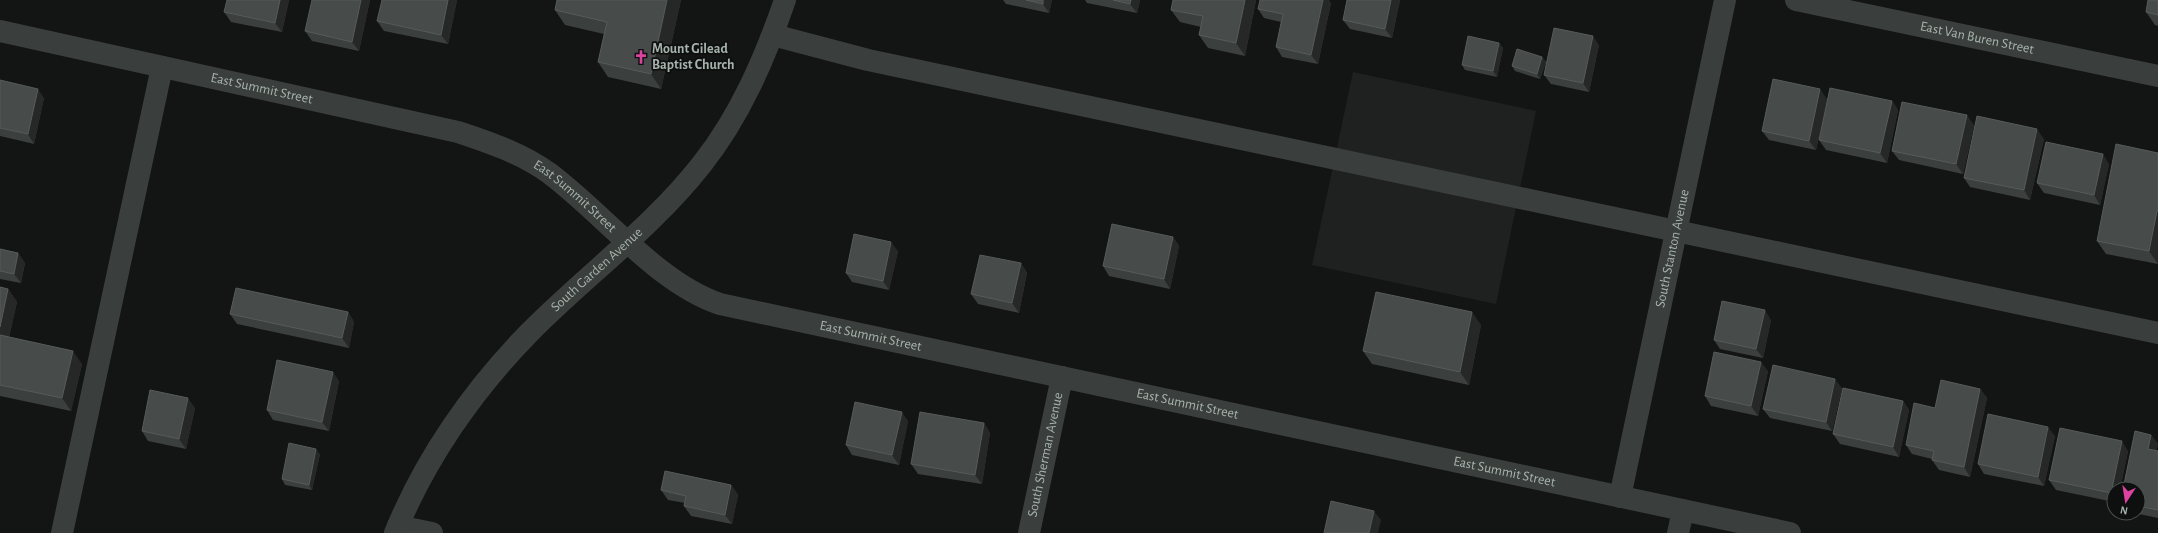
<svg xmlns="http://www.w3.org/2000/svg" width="2158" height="533" viewBox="0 0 2158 533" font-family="'Alegreya Sans',sans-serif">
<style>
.built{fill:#1f2121}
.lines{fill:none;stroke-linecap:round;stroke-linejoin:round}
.minor{stroke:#3a3e3c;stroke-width:22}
.wall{fill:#3b3f3d}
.shaded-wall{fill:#262828}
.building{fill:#474b49;stroke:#565c59}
.labels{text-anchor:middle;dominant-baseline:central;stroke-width:3.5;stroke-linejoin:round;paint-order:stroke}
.street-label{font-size:14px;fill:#a6b3ac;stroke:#0e0f0f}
.poi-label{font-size:14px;font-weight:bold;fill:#a6b3ac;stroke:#0e0f0f;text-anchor:start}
</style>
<rect width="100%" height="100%" fill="#131414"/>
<!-- built -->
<polygon class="built" points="1353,72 1536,111 1496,304 1312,265"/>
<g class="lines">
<!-- minor -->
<g class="minor">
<path id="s1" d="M1796,0L2158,76"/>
<path id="s2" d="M0,31L458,132C491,143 521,153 549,173C603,213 657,283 720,304L1790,533"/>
<polyline points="773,35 868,60 2158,333"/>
<path id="s3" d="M1620,497L1725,0"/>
<polyline points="398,526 432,533"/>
<polyline points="62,533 162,67"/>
<path id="s4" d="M395,533C425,459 473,390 529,333C585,276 652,228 702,164C740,116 765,58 785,0"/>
<path id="s5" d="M1029,533L1062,377"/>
<polyline points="1678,533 1683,511"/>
</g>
</g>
<!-- wall -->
<g class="wall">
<polygon points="289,0 282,32 231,22 224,12"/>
<polygon points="370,0 359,51 312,41 305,31"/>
<polygon points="457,0 448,44 384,31 377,21"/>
<polygon points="681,0 661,89 608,77 598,62 604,34 565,25 555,10"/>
<polygon points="1003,0 1052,0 1049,13 1006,4"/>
<polygon points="1085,0 1140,0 1137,13 1087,3"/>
<polygon points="1256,0 1245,56 1208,48 1199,35 1201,27 1180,22 1171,10"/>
<polygon points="1400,0 1392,38 1350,29 1343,20"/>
<polygon points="2158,0 2158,26 2155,25 2146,12"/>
<polygon points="1331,3 1318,64 1282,57 1276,47 1281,22 1264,18 1258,9"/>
<polygon points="1499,43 1503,48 1497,77 1465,70 1462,65"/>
<polygon points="1599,45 1589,92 1551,84 1544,75"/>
<polygon points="1542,57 1546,62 1540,79 1515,71 1512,66"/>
<polygon points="0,80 44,98 34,144 0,136"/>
<polygon points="1827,99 1816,150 1769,140 1762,131"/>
<polygon points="1892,101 1898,110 1887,163 1826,150 1819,140"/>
<polygon points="1974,125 1963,174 1899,160 1892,151"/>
<polygon points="2044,139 2030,200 1970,187 1964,178"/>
<polygon points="2158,153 2158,264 2106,254 2097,241"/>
<polygon points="2109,164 2100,205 2044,193 2037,183"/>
<polygon points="1173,237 1179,246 1170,289 1109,276 1103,266"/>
<polygon points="0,249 18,253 25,263 21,283 0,279"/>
<polygon points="898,251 889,290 852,282 846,273"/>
<polygon points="1021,263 1027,273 1019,313 978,304 971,294"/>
<polygon points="0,287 8,289 17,302 9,337 82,364 71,411 0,396"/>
<polygon points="348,312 354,322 349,348 237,324 230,314"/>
<polygon points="1771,320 1763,358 1720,349 1714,340"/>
<polygon points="1481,325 1469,385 1372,364 1363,351"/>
<polygon points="1768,371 1758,416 1711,406 1705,396"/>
<polygon points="339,381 329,431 273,420 267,410"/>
<polygon points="1842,388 1832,431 1770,418 1763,409"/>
<polygon points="1980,389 1987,398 1970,477 1939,470 1932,460 1932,459 1912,454 1906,445 1935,408"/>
<polygon points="1903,401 1909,410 1899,457 1840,444 1833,434"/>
<polygon points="195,408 186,449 148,441 142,431"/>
<polygon points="908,421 899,465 852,455 846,445"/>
<polygon points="984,423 990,433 982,484 918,474 911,464"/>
<polygon points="2151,435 2158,444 2156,451 2158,451 2158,518 2134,513 2138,513 2138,489"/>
<polygon points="2055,436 2044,486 1984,474 1978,464"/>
<polygon points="2128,451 2120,489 2114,489 2114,502 2056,490 2049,480"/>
<polygon points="320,454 312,490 285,485 282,479"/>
<polygon points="731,485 738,495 732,524 691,516 684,506 685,503 668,500 661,490"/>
</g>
<!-- shaded-wall -->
<g class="shaded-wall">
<polygon points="280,0 289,0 282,32 275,23"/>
<polygon points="361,0 370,0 359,51 352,42"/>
<polygon points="448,0 457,0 448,44 441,35"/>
<polygon points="667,0 681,0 661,89 651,74"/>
<polygon points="1043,0 1052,0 1049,13 1043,4"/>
<polygon points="1131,0 1140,0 1137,13 1130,4"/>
<polygon points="1245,0 1256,0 1245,56 1236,43"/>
<polygon points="1323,0 1329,0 1331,3 1318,64 1311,55"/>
<polygon points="1391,0 1400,0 1392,38 1385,29"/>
<polygon points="1593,36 1599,45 1589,92 1583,83"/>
<polygon points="1499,43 1503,48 1497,77 1493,71"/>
<polygon points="1542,57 1546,62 1540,79 1537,74"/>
<polygon points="38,89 44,98 34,144 28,134"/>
<polygon points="1820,89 1827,99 1816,150 1809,141"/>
<polygon points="1892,101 1898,110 1887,163 1880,153"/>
<polygon points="1967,115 1974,125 1963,174 1956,164"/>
<polygon points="2037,129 2044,139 2030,200 2024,190"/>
<polygon points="2103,154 2109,164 2100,205 2094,195"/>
<polygon points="2157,211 2158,212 2158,264 2149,251"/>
<polygon points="1173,237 1179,246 1170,289 1164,279"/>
<polygon points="891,242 898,251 889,290 883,281"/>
<polygon points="18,253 25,263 21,283 14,274"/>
<polygon points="1021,263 1027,273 1019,313 1012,303"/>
<polygon points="8,289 17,302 7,347 0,337 0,327"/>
<polygon points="1765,310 1771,320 1763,358 1756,349"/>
<polygon points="348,312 354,322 349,348 342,338"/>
<polygon points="1472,312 1481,325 1469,385 1460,372"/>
<polygon points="73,351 82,364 71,411 62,398"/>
<polygon points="1761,362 1768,371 1758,416 1751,406"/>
<polygon points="333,372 339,381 329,431 322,422"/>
<polygon points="1835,379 1842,388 1832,431 1826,422"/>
<polygon points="1980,389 1987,398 1970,477 1964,467"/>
<polygon points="188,398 195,408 186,449 179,439"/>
<polygon points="1903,401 1909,410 1899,457 1893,447"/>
<polygon points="902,412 908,421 899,465 892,455"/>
<polygon points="984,423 990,433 982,484 975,475"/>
<polygon points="2048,427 2055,436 2044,486 2038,477"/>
<polygon points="2151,435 2158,444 2155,458 2148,449"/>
<polygon points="2122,441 2128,451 2120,489 2114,489 2114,498 2111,493"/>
<polygon points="316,449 320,454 312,490 309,485"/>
<polygon points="731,485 738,495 732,524 725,515"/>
<polygon points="1374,511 1381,520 1378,533 1369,533"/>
</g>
<!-- building -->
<g class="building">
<polygon points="227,0 280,0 275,23 224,12"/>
<polygon points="312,0 361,0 352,42 305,31"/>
<polygon points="382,0 448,0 441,35 377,21"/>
<polygon points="557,0 667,0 651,74 598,62 607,22 555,10"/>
<polygon points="1026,0 1043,0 1043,4"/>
<polygon points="1113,0 1131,0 1130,4"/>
<polygon points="1173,0 1245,0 1236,43 1199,35 1203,16 1171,10"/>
<polygon points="1260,0 1323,0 1311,55 1276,47 1283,14 1258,9"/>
<polygon points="1347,0 1391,0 1385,29 1343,20"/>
<polygon points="2148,0 2158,0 2158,15 2146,12"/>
<polygon points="1554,28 1593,36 1583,83 1544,75"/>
<polygon points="1468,36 1499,43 1493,71 1462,65"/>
<polygon points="1517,49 1542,57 1537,74 1512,66"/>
<polygon points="1773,79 1820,89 1809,141 1762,131"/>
<polygon points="0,80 38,89 28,134 0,128"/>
<polygon points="1830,88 1892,101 1880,153 1819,140"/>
<polygon points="1902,102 1967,115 1956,164 1892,151"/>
<polygon points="1977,116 2037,129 2024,190 1964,178"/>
<polygon points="2046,142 2103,154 2094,195 2037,183"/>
<polygon points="2116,144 2158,153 2158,211 2157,211 2149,251 2097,241"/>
<polygon points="1112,224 1173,237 1164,279 1103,266"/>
<polygon points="854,234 891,242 883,281 846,273"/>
<polygon points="0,249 18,253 14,274 0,271"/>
<polygon points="980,255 1021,263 1012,303 971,294"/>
<polygon points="0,287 8,289 0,327"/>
<polygon points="236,288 348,312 342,338 230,314"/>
<polygon points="1376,292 1472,312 1460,372 1363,351"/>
<polygon points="1722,301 1765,310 1756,349 1714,340"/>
<polygon points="0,335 73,351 62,398 0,385"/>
<polygon points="1714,352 1761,362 1751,406 1705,396"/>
<polygon points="277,360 333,372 322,422 267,410"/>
<polygon points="1773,365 1835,379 1826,422 1763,409"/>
<polygon points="1941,380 1980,389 1964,467 1932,460 1934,451 1906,445 1914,403 1935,408"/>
<polygon points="1843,388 1903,401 1893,447 1833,434"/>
<polygon points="150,390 188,398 179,439 142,431"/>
<polygon points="855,402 902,412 892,455 846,445"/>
<polygon points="920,412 984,423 975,475 911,464"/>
<polygon points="1988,414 2048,427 2038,477 1978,464"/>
<polygon points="2060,428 2122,441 2111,493 2049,480"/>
<polygon points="2135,431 2151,435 2148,449 2158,451 2158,510 2138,506 2138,489 2123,489"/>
<polygon points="289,443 316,449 309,485 282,479"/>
<polygon points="665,471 731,485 725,515 684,506 686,496 661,490"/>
<polygon points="1331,501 1374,511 1369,533 1324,533"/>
</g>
<!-- icons -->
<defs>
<symbol id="church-bare" viewBox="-9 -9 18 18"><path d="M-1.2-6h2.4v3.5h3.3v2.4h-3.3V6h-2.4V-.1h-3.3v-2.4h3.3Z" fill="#dc43a1" stroke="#0e0f0f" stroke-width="2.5" paint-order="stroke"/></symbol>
</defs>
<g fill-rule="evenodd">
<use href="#church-bare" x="631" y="47" width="20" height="20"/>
</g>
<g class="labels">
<!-- street labels -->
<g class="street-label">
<text stroke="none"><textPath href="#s1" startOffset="185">East Van Buren Street</textPath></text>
<text stroke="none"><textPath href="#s2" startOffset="268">East Summit Street</textPath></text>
<text stroke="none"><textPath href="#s2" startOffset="604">East Summit Street</textPath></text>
<text stroke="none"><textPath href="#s3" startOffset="254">South Stanton Avenue</textPath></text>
<text stroke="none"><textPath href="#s4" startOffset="335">South Garden Avenue</textPath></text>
<text stroke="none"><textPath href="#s2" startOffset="940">East Summit Street</textPath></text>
<text stroke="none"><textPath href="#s2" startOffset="1264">East Summit Street</textPath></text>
<text stroke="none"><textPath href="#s5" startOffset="80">South Sherman Avenue</textPath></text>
<text stroke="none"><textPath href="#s2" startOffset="1588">East Summit Street</textPath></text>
</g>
<!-- poi labels -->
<g class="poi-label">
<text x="652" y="49">Mount Gilead<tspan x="652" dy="16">Baptist Church</tspan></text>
</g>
</g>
<!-- north arrow -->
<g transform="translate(2126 501) rotate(192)"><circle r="19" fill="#0e0f0f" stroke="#4b514e"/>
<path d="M0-3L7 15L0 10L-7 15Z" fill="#dc43a1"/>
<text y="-6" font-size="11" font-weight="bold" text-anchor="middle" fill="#a6b3ac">N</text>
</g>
</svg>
